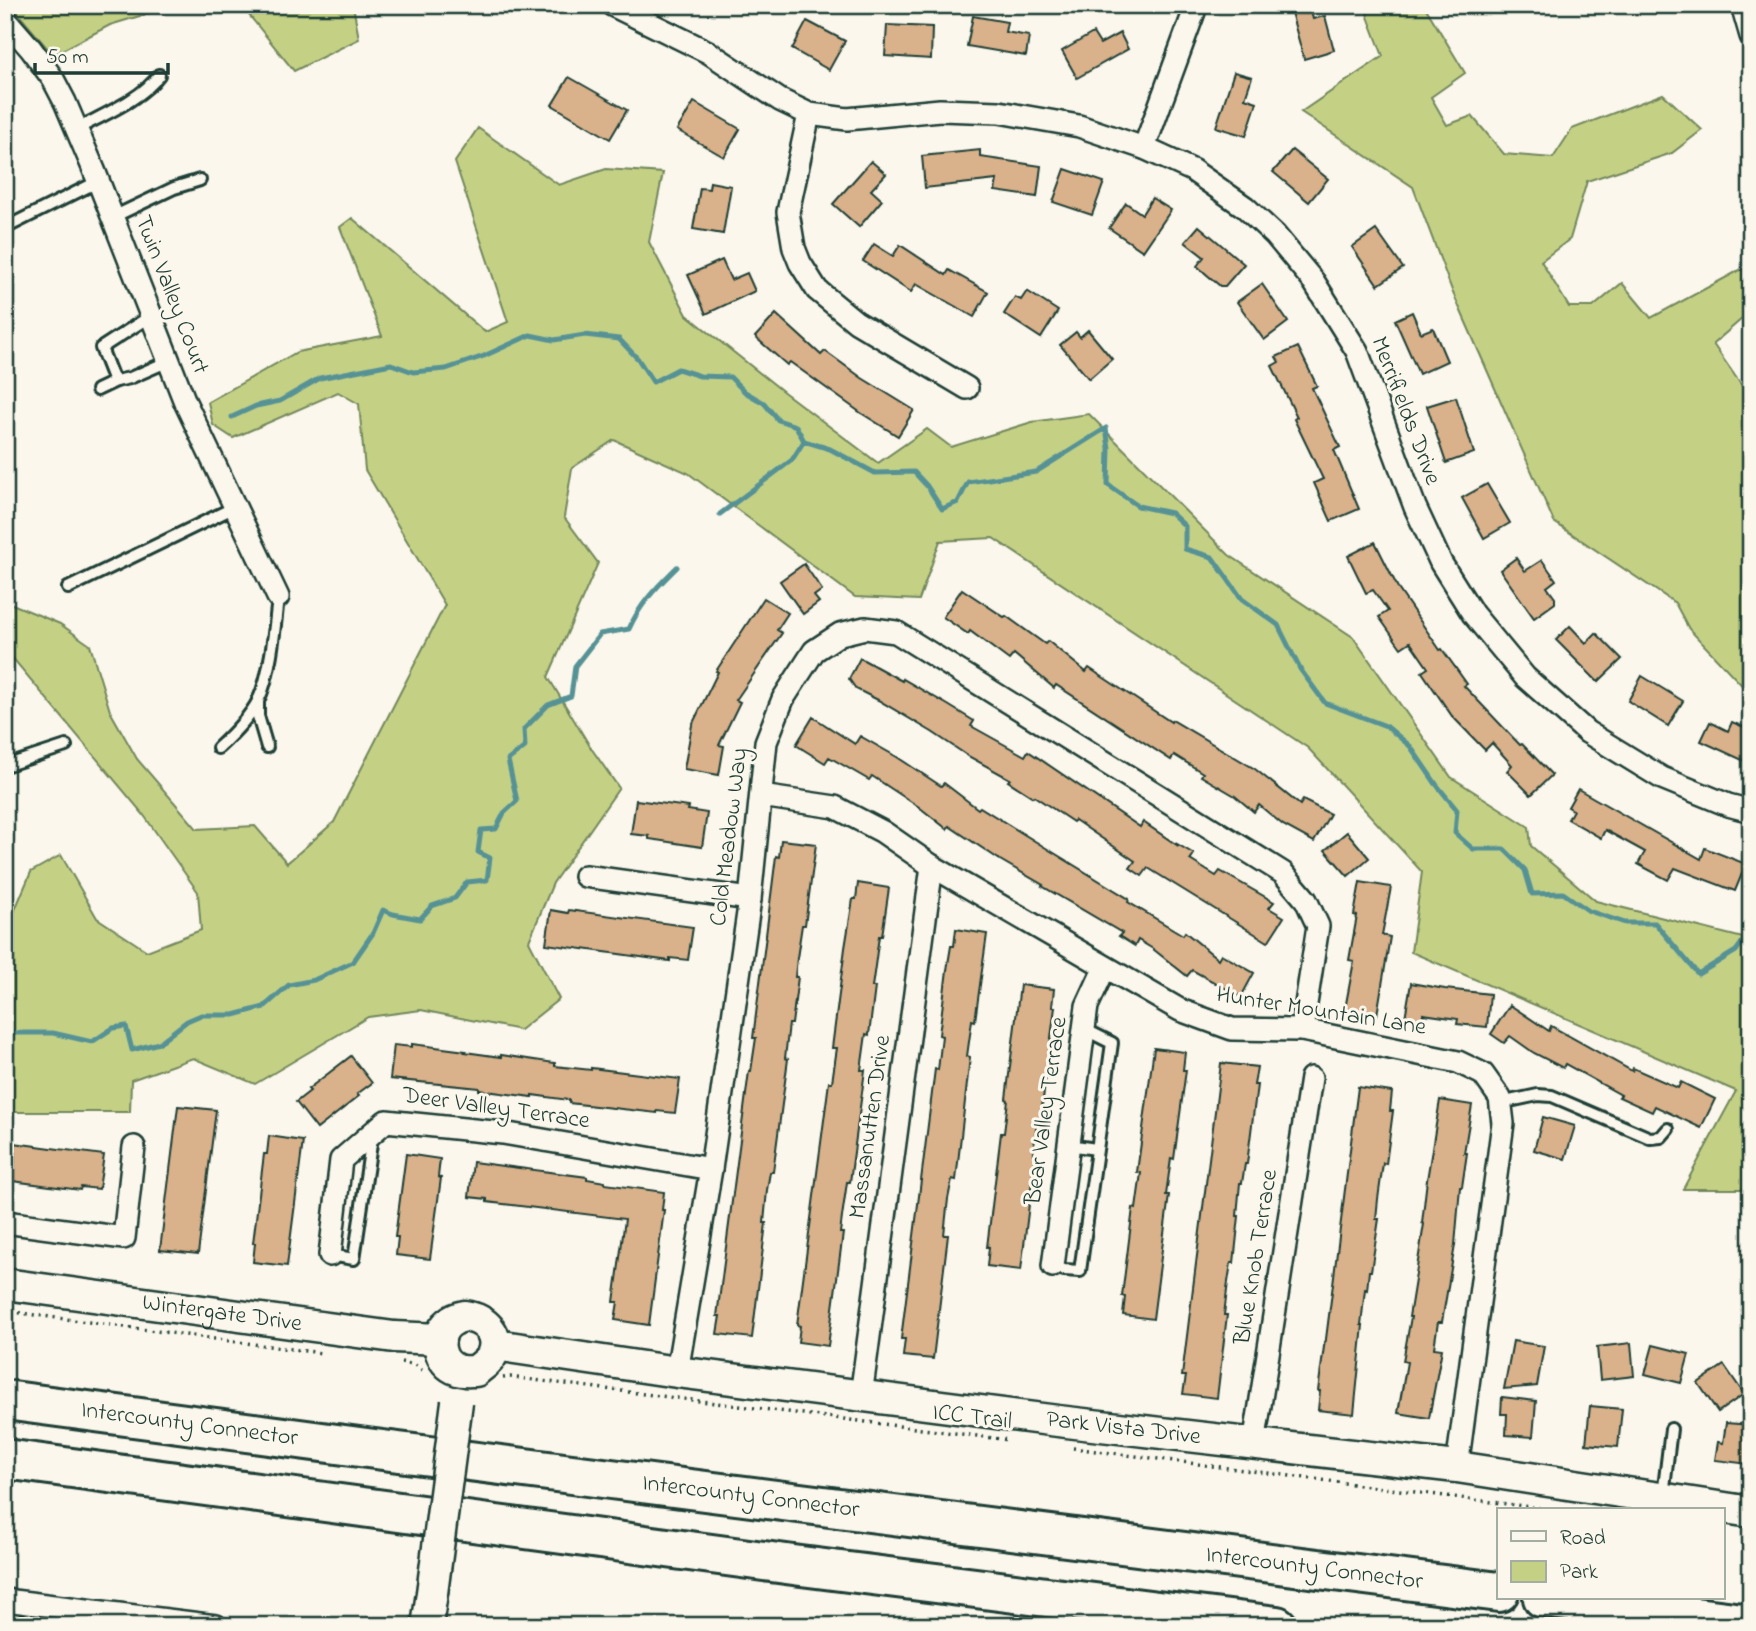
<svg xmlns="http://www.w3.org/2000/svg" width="1756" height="1631" viewBox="0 0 1756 1631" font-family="'Indie Flower',sans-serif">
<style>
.green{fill:#c4d185;stroke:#72875c;stroke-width:2}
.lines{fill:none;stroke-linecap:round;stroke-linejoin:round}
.stream{stroke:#569295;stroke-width:5}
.building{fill:#d9b18a;stroke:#1f3d34;stroke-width:2}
.lane-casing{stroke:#1f3d34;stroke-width:16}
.street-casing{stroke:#1f3d34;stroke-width:26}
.secondary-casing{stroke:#1f3d34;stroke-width:35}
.highway-casing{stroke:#1f3d34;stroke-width:44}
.path{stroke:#1f3d34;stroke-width:3.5;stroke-dasharray:2 5;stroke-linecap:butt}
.lane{stroke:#fbf7ec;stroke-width:10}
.street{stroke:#fbf7ec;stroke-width:21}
.secondary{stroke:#fbf7ec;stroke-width:30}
.highway{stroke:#fbf7ec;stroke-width:38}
.secondary-bridge-casing{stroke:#1f3d34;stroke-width:35;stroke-linecap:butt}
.secondary-bridge{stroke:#fbf7ec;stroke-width:30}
.labels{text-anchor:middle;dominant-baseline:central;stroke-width:6;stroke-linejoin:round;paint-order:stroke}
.street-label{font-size:24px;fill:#1f3d34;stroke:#fbf7ec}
</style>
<rect width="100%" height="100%" fill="#fbf7ec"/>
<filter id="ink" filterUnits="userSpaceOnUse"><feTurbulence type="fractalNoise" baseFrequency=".0143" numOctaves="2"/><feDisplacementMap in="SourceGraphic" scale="14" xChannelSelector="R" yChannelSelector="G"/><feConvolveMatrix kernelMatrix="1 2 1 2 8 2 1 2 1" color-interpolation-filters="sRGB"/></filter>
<g filter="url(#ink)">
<!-- green -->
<g class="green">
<polygon points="11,5 176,5 110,25 53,55"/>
<polygon points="241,5 353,5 359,39 294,71"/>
<polygon points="1381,5 1424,5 1465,73 1431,97 1447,125 1472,116 1504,154 1553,158 1572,129 1663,94 1702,130 1672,153 1587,181 1570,239 1541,261 1569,307 1593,307 1622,283 1651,318 1751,264 1751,311 1713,344 1751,399 1751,695 1689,629 1675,603 1554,522 1453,293 1413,187 1301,112 1383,56 1367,14"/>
<polygon points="478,128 559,185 606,169 663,173 649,242 687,315 785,393 878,463 927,429 951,447 1032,422 1089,414 1229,555 1353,637 1451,777 1529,827 1531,846 1596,901 1751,940 1751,1189 1683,1189 1736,1091 1411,952 1422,872 1308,748 993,538 940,541 919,600 855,597 688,473 614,440 572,468 564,517 598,563 548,677 591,748 619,788 553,883 529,941 559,999 520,1030 421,1010 368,1017 255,1084 193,1058 131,1080 130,1112 5,1112 5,933 31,872 61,855 97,918 147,951 201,930 198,892 143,814 5,649 5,601 60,624 90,645 110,711 137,759 197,829 255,826 287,863 334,822 445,605 365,470 359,404 338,392 233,438 213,425 208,402 297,352 382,336 340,227 352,218 485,332 508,322 455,162"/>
</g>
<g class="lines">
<!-- stream -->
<g class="stream">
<polyline points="232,417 256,406 280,401 320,378 391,364 413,372 446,369 484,356 530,335 554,340 585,335 619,339 638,359 653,382 678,369 700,376 730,377 745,392 764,403 778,420 796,426 804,441"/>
<polyline points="720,514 792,460 804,441 830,449 875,473 914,472 927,486 942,509 958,502 968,482 1036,472 1106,428 1109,448 1108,485 1138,506 1171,513 1185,526 1185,549 1212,557 1242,599 1278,625 1300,669 1325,703 1386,726 1410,746 1436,784 1457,810 1455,833 1473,849 1504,849 1525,870 1532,894 1563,893 1589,911 1625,923 1655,923 1698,974 1736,951 1749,933 1751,934"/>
<path d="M5,1033H53L92,1042L113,1028L126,1026L132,1050L159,1043L187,1021L201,1015H234L264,1007L289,985L314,980L353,962L373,933L383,910L393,914L420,919L432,906L455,898L467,882L487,880L490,858L478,852L481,830L496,829L504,813L517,801L508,760L525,747L524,729L548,705L571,696L575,666L600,634L629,629C641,602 657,587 677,567"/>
</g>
</g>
<!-- building -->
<g class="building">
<polygon points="1289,5 1309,5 1313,19 1325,16 1334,50 1304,59"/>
<polygon points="973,16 1007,22 1005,32 1029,36 1026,56 967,46"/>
<polygon points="807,21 845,41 829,70 792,49"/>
<polygon points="887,25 932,27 931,59 885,56"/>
<polygon points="1093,33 1100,44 1120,33 1128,49 1077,78 1062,51"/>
<polygon points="1234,72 1252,77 1245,98 1257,102 1246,136 1216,127"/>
<polygon points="569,77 627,110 610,139 552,105"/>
<polygon points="694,102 740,129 724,157 677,130"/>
<polygon points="980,150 980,157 1041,166 1037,197 995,191 997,180 925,188 922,156"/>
<polygon points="1292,150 1328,179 1309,202 1273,172"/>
<polygon points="871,161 886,174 871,190 882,200 859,227 833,204"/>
<polygon points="1065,169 1104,182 1092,215 1053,202"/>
<polygon points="710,182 731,186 723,234 693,229 700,188 709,189"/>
<polygon points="1152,198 1171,210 1143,251 1109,228 1126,203 1142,214"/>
<polygon points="1199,226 1244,264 1225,286 1220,286 1197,266 1204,257 1185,242"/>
<polygon points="1376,230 1403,268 1378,285 1352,247"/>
<polygon points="874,244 893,256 900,245 946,275 949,270 988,292 974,317 916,284 911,292 863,261"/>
<polygon points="722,260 731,280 747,273 755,291 706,314 688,275"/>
<polygon points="1262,284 1288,322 1264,340 1237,302"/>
<polygon points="1027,291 1058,311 1041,338 1004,314 1015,297 1021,300"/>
<polygon points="1412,312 1421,333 1433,328 1447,361 1419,374 1395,320"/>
<polygon points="776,314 821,355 825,351 862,378 914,410 898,436 861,413 790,362 787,365 755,337"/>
<polygon points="1088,330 1112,359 1089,379 1060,345 1076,332 1080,337"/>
<polygon points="1298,347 1317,386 1312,388 1340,447 1334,450 1359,509 1331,521 1314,483 1323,479 1294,419 1297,417 1272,366 1279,362 1276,357"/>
<polygon points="1456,397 1474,453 1446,463 1427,406"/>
<polygon points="1487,484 1510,523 1484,538 1462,498"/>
<polygon points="1375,542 1399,590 1440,650 1442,649 1467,684 1464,686 1520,745 1522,744 1552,775 1531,795 1507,771 1512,765 1492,743 1485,750 1452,716 1422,672 1428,668 1410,642 1401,648 1379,617 1388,611 1373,590 1366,593 1348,556"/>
<polygon points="1516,558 1525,571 1542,560 1556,580 1547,587 1555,598 1555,603 1534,618 1500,570"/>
<polygon points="804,564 822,590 814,596 819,602 803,614 780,581"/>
<polygon points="962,589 1004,617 1006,616 1045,644 1048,641 1086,672 1089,668 1171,722 1172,720 1255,769 1300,805 1303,800 1330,814 1314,842 1283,825 1259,805 1254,812 1235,796 1201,776 1203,773 1174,755 1171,760 1056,685 1054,688 1014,654 1009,660 970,631 968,634 943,617"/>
<polygon points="764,598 788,613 777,630 782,633 736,700 740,702 719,745 724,746 719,775 684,769 692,725 718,672 716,671"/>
<polygon points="1570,626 1586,643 1596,633 1622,659 1598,682 1556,640"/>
<polygon points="860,658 902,681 903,679 948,705 974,721 971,726 1025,756 1028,751 1140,827 1143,822 1177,845 1177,844 1194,854 1190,860 1216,876 1220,871 1274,902 1269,908 1284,917 1268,942 1148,868 1142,876 1130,868 1135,861 1075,820 1073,822 1034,796 1033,797 1008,781 1010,779 968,756 932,732 878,700 856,689 849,679"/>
<polygon points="1642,676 1683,701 1668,726 1628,701"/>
<polygon points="813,717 855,744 860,736 897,757 941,786 944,783 978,809 980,807 1046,848 1129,899 1128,902 1183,935 1185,932 1218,959 1221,954 1254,973 1241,997 1192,970 1187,976 1153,949 1138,940 1135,946 1119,936 1122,933 1042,886 1043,885 1000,860 949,826 947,829 919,807 872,776 869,780 829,757 825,763 796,745"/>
<polygon points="1710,722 1728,731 1732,722 1751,730 1751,764 1701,741"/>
<polygon points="1578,789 1701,859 1705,848 1746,864 1735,891 1675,868 1668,880 1638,864 1645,852 1605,830 1601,838 1568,819 1573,810 1568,807"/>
<polygon points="636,800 689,807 688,810 707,813 702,847 649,839 649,836 631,834"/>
<polygon points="1347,832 1369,858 1348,876 1325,850"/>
<polygon points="781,840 816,844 805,925 802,925 797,958 795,977 798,977 792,1024 789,1024 785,1058 788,1059 773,1172 770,1172 767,1190 764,1223 766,1223 752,1338 717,1334 720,1316 717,1316 749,1071 751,1071 756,1038 753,1038 776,856 779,857"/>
<polygon points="1360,882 1391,887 1382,935 1390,937 1377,1015 1345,1009 1354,961 1349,960 1357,916 1354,915"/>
<polygon points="858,883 889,888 882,936 879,936 875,966 872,987 875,987 869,1035 866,1034 861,1070 865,1070 850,1182 847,1182 842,1217 840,1233 843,1233 828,1346 798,1342 800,1326 797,1325 829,1082 832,1082 837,1048 832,1048 845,948 853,899 856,899"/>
<polygon points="551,910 568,913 569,910 693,927 688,960 670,958 670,961 546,944"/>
<polygon points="956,929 987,934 975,1021 972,1020 967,1056 970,1057 956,1180 952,1179 948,1199 944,1235 948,1235 933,1359 903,1356 905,1339 901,1339 935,1069 938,1070 942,1036 939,1035 947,970 951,946 954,946"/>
<polygon points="1411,983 1445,989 1490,994 1487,1027 1457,1024 1458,1019 1423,1014 1422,1020 1405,1018"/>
<polygon points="1020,985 1054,989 1052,1007 1055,1007 1040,1122 1037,1122 1033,1154 1035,1155 1021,1270 987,1266 989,1247 987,1247 1001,1133 1004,1133 1008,1100 1006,1099"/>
<polygon points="1510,1005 1549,1031 1551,1026 1632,1071 1633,1068 1678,1088 1681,1082 1715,1099 1701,1128 1655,1106 1652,1112 1619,1097 1621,1095 1565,1064 1563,1068 1534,1053 1510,1036 1504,1043 1491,1034"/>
<polygon points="412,1044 466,1051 465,1052 501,1057 501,1055 555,1063 555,1066 591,1070 591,1068 680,1079 675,1113 657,1111 657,1113 569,1103 569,1100 532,1095 532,1097 479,1090 479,1088 390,1079 394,1045 412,1047"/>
<polygon points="1154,1048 1185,1052 1183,1070 1186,1070 1174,1159 1171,1158 1166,1195 1169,1195 1153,1319 1123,1315 1125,1297 1122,1296 1133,1208 1136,1209 1141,1173 1137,1172"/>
<polygon points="351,1056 372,1083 357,1094 359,1096 317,1129 296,1102 310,1091 308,1089"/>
<polygon points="1221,1063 1257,1067 1254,1085 1257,1085 1247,1164 1245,1164 1242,1183 1240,1183 1237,1216 1239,1216 1234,1263 1231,1263 1228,1282 1224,1315 1227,1315 1217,1398 1183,1394 1186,1376 1182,1376"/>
<polygon points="1358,1087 1392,1092 1390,1111 1393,1111 1386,1164 1383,1163 1378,1199 1376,1219 1379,1219 1371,1271 1369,1271 1367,1290 1365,1289 1361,1325 1363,1325 1354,1414 1318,1410 1320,1391 1318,1391 1325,1339 1326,1339"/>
<polygon points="1440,1100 1472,1105 1464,1153 1467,1153 1462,1187 1460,1187 1455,1245 1442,1322 1438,1322 1434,1348 1442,1349 1429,1418 1398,1413 1407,1362 1403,1361 1411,1317 1409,1317 1424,1224 1422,1223 1427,1180"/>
<polygon points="178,1106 216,1110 198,1254 160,1250"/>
<polygon points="1543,1117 1575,1126 1565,1159 1534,1150"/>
<polygon points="269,1136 303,1141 287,1266 253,1262 255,1243 253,1243 264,1154 267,1154"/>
<polygon points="14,1143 104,1155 99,1189 81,1187 80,1190 5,1180 5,1145 13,1146"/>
<polygon points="406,1154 440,1159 438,1177 441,1178 430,1259 396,1255 398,1237 395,1237"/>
<polygon points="473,1162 587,1177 587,1179 605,1182 605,1184 664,1192 662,1210 664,1210 649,1325 615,1320 618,1302 614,1302 625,1219 487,1202 487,1199 469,1197"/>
<polygon points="1513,1341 1544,1346 1537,1386 1504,1389"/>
<polygon points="1631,1343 1634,1376 1600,1380 1597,1347"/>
<polygon points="1653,1345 1689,1354 1681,1383 1645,1374"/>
<polygon points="1724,1365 1744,1394 1718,1412 1698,1383"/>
<polygon points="1502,1397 1536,1401 1533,1437 1506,1435 1507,1414 1501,1414"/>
<polygon points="1590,1406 1622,1409 1618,1447 1586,1444"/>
<polygon points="1726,1423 1751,1425 1749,1464 1715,1460 1718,1442 1723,1443"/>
</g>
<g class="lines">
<defs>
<g id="lane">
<path d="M77,129C103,115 142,99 159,75"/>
<polyline points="113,217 174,188 200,180"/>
<polyline points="5,228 99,181"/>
<polyline points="152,315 101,348 112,376 116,381 130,378 169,361"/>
<polyline points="97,390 116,381"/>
<polyline points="68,588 235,507"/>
<polyline points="258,700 258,716 267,747"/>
<path d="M218,748C233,734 249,718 258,701C271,674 275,626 278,597"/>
<polyline points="5,766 66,746"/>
<polyline points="1500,1103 1538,1095 1552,1096 1650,1138 1661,1137 1668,1129"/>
<polyline points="1069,1145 1096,1149"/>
<polyline points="330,1255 354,1259 372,1137"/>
<polyline points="1053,1266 1064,1270 1080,1271 1112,1043 1084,1029"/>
<polyline points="1663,1496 1671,1429"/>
</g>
<g id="street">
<polyline points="612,5 708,52 780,100 809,114 847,119 940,110 999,112 1079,126 1144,148 1192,170 1245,207 1275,235 1314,282 1357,351 1415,507 1441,563 1473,614 1525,677 1587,732 1662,778 1728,805 1751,811"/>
<polyline points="1742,5 1751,36"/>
<polyline points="5,19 31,49 53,79 65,102 94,170 185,402 278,597"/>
<polyline points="809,114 788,212 794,248 800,263 817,290 856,322 967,388"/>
<polyline points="1144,148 1194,12"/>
<polyline points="761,796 835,807 883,832 932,866 1180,1010 1232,1029 1302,1030 1458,1062 1483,1074 1500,1098 1503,1123 1457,1467"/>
<polyline points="585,876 750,899"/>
<polyline points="5,1222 124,1238 134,1147"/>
<polyline points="330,1255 341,1160 386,1121 503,1133 711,1169"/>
<polyline points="1053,1266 1087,1006 1105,967"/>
<polyline points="677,1372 711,1169 750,899 766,742 783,699 814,651 840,634 865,628 896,632 1283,873 1306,900 1318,926 1302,1030"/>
<polyline points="861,1396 932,866"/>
<polyline points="1254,1444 1311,1078"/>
<polyline points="5,1600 216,1626"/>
</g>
<g id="secondary">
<path id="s1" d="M5,1284L394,1337L440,1339"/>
<path d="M465,1316C485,1319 501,1334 492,1355C489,1362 481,1366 476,1371C470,1371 463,1372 458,1370C438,1364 433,1336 449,1323C454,1319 460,1317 465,1316Z"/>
<path id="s2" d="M495,1345L677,1372L1058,1421L1457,1467L1751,1512"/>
<polyline points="427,1626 432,1593"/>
</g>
<g id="highway">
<path id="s3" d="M5,1400L367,1448L1499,1592"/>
<polyline points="5,1459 801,1566 1277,1626"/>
<polyline points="1543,1598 1751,1624"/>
</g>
</defs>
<!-- lane casing -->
<use href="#lane" class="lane-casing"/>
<!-- street casing -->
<use href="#street" class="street-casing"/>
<!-- secondary casing -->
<use href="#secondary" class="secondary-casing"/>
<!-- highway casing -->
<use href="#highway" class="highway-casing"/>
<!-- path -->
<g class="path">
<polyline points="5,1311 321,1353"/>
<polyline points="401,1362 415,1365 423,1371"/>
<polyline points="503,1378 510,1377 1009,1440"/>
<polyline points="1073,1448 1554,1510"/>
</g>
<!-- lane -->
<use href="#lane" class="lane"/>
<!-- street -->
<use href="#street" class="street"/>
<!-- secondary -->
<use href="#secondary" class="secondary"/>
<!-- highway -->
<use href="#highway" class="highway"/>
<defs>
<polyline id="secondary-bridge" points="432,1593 457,1402"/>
</defs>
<!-- secondary-bridge casing -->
<use href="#secondary-bridge" class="secondary-bridge-casing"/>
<!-- secondary-bridge -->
<use href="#secondary-bridge" class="secondary-bridge"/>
</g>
</g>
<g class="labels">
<!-- street labels -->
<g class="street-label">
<text transform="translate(171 295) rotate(69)">Twin Valley Court</text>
<text transform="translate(1405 411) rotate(69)">Merrifields Drive</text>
<text transform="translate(730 837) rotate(-83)">Cold Meadow Way</text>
<text transform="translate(1321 1012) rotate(9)">Hunter Mountain Lane</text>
<text transform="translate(496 1109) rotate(8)">Deer Valley Terrace</text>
<text transform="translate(1047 1111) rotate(-82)">Bear Valley Terrace</text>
<text transform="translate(871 1127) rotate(-82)">Massanutten Drive</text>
<text transform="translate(1257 1257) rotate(-81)">Blue Knob Terrace</text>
<text stroke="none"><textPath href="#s1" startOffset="219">Wintergate Drive</textPath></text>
<text transform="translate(972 1418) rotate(7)">ICC Trail</text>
<text stroke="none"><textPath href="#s3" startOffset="186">Intercounty Connector</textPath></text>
<text stroke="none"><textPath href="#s2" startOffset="634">Park Vista Drive</textPath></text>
<text stroke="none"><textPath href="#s3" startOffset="752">Intercounty Connector</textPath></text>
<text stroke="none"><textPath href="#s3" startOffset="1320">Intercounty Connector</textPath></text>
</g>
</g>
<!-- margin -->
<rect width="1756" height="1631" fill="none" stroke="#fbf7ec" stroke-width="28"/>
<rect x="14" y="14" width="1728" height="1603" fill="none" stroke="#1f3d34" stroke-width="2.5" filter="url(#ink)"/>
<!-- legend -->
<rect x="1497" y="1508" width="228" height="91" fill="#fbf7ec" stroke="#a3ada2" stroke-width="2"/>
<rect x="1511" y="1531" width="35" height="10" fill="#fbf7ec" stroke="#a3ada2" stroke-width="2"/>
<text x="1560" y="1544" font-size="21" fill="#1f3d34">Road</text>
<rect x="1511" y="1561" width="35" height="21" fill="#c4d185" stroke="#a3ada2" stroke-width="2"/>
<text x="1560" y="1578" font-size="21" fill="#1f3d34">Park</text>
<!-- scale -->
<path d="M35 63v10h133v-10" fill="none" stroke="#1f3d34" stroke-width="3.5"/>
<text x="46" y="63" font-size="21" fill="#1f3d34" stroke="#fbf7ec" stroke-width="5" paint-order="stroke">50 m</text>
</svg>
